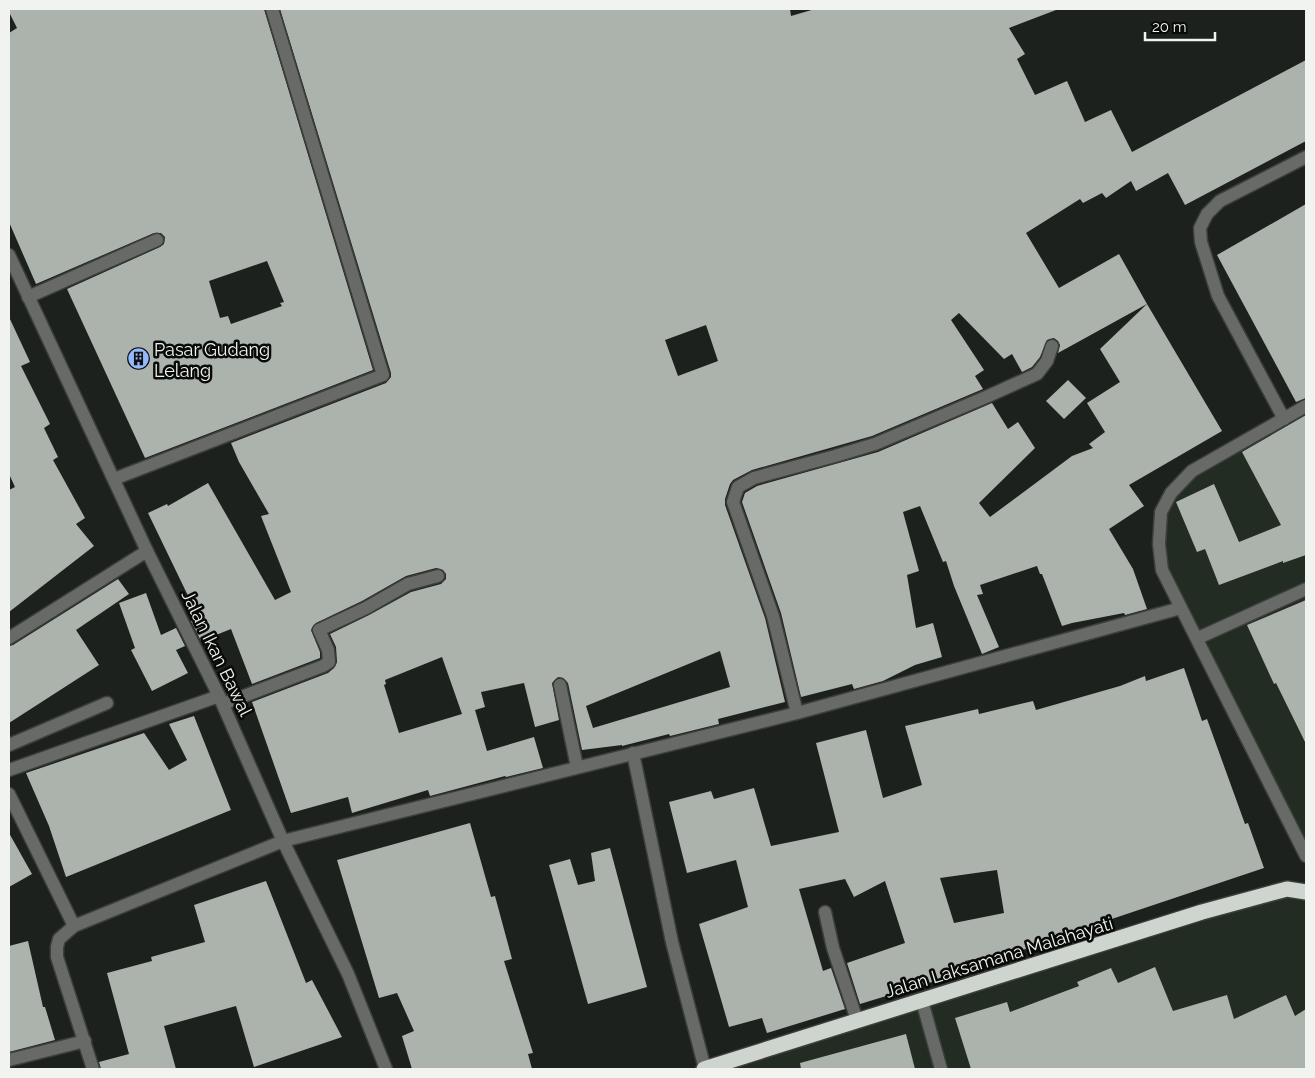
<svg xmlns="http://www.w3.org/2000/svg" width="1315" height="1078" viewBox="0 0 1315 1078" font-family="Raleway,sans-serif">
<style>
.built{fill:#232c23}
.building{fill:#acb2ac;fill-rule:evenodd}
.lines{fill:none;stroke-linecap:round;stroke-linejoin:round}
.minor-casing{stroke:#3b3e3b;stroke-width:15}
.highway-casing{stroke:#3b3e3b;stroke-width:18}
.minor{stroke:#686a68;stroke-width:12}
.highway{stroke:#ced4ce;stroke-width:15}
.labels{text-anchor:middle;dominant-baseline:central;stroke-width:5;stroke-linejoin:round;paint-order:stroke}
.poi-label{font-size:18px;fill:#f0f3f0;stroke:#080a08;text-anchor:start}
.street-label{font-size:18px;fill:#f0f3f0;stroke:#080a08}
</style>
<rect width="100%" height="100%" fill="#1d211d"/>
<!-- built -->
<g class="built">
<polygon points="1306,406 1306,856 1160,552 1171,493 1192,471"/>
<polygon points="1306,886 1306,1069 704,1069"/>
</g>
<!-- building -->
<g class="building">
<path d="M9,9H264L373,370L145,458L67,289L160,247L164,244L165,237L161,233H154L36,284L9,222V33L17,28L9,12ZM267,261L284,302L280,303L282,306L231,324L228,316L220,318L209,281Z"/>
<path d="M280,9H790L791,16L815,9H1055L1056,10L1009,28L1025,54L1017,59L1035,95L1067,81L1085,122L1111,110L1132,152L1306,60V141L1185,205L1168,173L1136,191L1131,181L1106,198L1102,193L1083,203L1080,199L1026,233L1059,288L1119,254L1147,304L1058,353L1060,345L1058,341L1054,338L1047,340L1040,357L1032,367L1022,372L1012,354L1004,359L959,313L951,320L984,370L975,376L983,389L872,436L752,470L733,480L730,484L725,499V505L765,618L785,702L718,719L719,724L670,736L669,734L622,746V745L582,750L568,683L563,678L558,677L552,683L559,720L535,727L524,683L481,692L485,707L475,710L487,751L534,737L543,768L506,777L505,776L430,796L428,790L352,813L348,797L291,813L252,702L328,673L334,668L337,662L336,647L330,634L369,615L411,592L441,584L446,579V574L443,570L436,568L406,576L362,601L316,623L311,630L320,652V658L252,684L231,629L201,641L191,621L194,620L188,606L192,604L148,513L167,504L168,506L208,483L275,600L291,592L261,516L269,514L239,462L231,443L386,383L391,377V373ZM706,325L718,361L678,376L665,340ZM720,651L730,687L593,728L586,706ZM442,657L462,714L399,733L384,685L386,684L385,680Z"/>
<polygon points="1306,204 1306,398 1296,402 1217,255"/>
<polygon points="1147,304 1222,431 1129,485 1144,506 1109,529 1133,569 1147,609 1125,615 1124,613 1072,623 1062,626 1042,574 1040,574 1037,566 980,585 983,594 977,595 999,647 982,654 954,586 946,561 943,562 920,506 903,512 919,571 907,575 916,628 933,623 942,657 915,665 883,681 854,689 852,684 801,697 781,613 742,502 745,493 757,486 878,452 992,403 1008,429 1018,422 1035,448 979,503 990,517 1072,456 1093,448 1089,444 1105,432 1087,403 1120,382 1100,349"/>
<polygon points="9,317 30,362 21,366 50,424 44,428 58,457 53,460 85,518 76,524 94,546 9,612 9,490 15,487 9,474"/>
<polygon points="1068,380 1086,398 1064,419 1046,401"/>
<polygon points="1306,415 1306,555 1283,563 1283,561 1219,585 1205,549 1197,552 1176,502 1214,484 1239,542 1281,525 1242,452"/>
<polygon points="118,579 129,594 76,630 99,665 9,723 9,646 13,645"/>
<polygon points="146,593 161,635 176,628 185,646 176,650 188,673 152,691 131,650 135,648 119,603"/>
<polygon points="1306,600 1306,744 1276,683 1274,684 1247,625"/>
<path d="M1184,668L1202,721L1207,719L1245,824L1248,823L1264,868L1061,936L1062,942L965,961L968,971L860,1004L847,963L905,943L885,881L854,897L845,879L799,889L823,971L831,968L845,1009L767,1033L762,1018L729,1027L699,924L748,907L736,860L687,873L669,802L711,791L714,799L754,788L771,846L839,832L816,743L866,730L883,798L922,785L905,726L978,709L979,714L1033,701L1036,710L1120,686L1145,676L1146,681ZM997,870L1004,913L954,923L940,878Z"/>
<polygon points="194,716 231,810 66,877 49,826 26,773 144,733 169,770 187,760 169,724"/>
<polygon points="470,823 491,897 495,896 512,959 504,961 533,1053 528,1054 532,1069 412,1069 402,1036 414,1031 397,993 379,998 337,860"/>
<polygon points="9,833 32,874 9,887"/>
<polygon points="610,848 647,987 588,1004 549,865 570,859 578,885 595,881 591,853"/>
<polygon points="266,881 306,983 312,980 342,1037 254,1067 236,1006 164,1026 176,1069 101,1069 99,1062 129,1054 107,973 152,961 151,957 205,942 194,905"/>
<polygon points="28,941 43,1007 45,1007 55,1040 9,1052 9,946"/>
<polygon points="1155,967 1173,1011 1227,995 1234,1019 1286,995 1295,1016 1306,1009 1306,1069 971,1069 955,1018 1007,1002 1010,1012 1079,986 1077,982 1111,968 1118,983"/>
<polygon points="906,1034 915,1069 801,1069 800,1063"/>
</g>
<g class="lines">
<defs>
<g id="minor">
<polyline points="9,255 147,551 219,696 283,841 348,974 386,1069"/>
<polyline points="28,297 157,240"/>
<polyline points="1306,406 1192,471 1171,493 1161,512 1159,544 1162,570 1306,856"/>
<polyline points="1284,419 1218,296 1201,242 1200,228 1207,214 1220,201 1306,157"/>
<polyline points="114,479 383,375 272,9"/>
<polyline points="9,638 147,551"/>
<polyline points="1198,638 1306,589"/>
<polyline points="560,685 577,767"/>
<polyline points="223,704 323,666 329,662 328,650 319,630 366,608 408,584 438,576"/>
<polyline points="797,713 773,616 733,502 738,487 754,478 835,456 875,444 986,397 1037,374 1047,361 1052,346"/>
<polyline points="9,745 107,703"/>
<polyline points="633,753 672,942 705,1069"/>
<polyline points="9,770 219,696"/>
<polyline points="9,794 74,926"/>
<polyline points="825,912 833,948 857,1020"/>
<polyline points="922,1001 941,1069"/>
<polyline points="9,1060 85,1041"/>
<polyline points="93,1069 57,957 57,947 59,939 74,926 283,841 797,713 1181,608"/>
</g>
<polyline id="highway" points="704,1069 1202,912 1287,889 1306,892"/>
</defs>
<!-- minor casing -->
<use href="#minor" class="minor-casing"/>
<!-- highway casing -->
<use href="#highway" class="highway-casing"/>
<!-- minor -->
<use href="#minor" class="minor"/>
<!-- highway -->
<use href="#highway" class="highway"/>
</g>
<!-- icons -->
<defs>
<symbol id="building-disc" viewBox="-11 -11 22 22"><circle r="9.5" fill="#94b7fd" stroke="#080a08"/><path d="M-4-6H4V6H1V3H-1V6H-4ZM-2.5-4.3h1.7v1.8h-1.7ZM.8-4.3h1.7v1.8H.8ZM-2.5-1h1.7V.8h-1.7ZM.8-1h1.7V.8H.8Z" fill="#111"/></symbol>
</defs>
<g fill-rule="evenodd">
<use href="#building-disc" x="126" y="346" width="25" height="25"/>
</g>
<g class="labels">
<!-- poi labels -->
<g class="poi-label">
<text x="154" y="349">Pasar Gudang<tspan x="154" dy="21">Lelang</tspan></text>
</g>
<!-- street labels -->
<g class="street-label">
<text transform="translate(217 653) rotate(64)">Jalan Ikan Bawal</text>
<text transform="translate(999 957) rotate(-17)">Jalan Laksamana Malahayati</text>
</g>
</g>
<!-- border -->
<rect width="1315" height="1078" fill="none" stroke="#f0f3f0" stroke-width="20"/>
<!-- scale -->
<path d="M1145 32v8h70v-8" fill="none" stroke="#f0f3f0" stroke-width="2.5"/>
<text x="1152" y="32" font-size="15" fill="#f0f3f0" stroke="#080a08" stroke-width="4" paint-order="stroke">20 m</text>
</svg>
